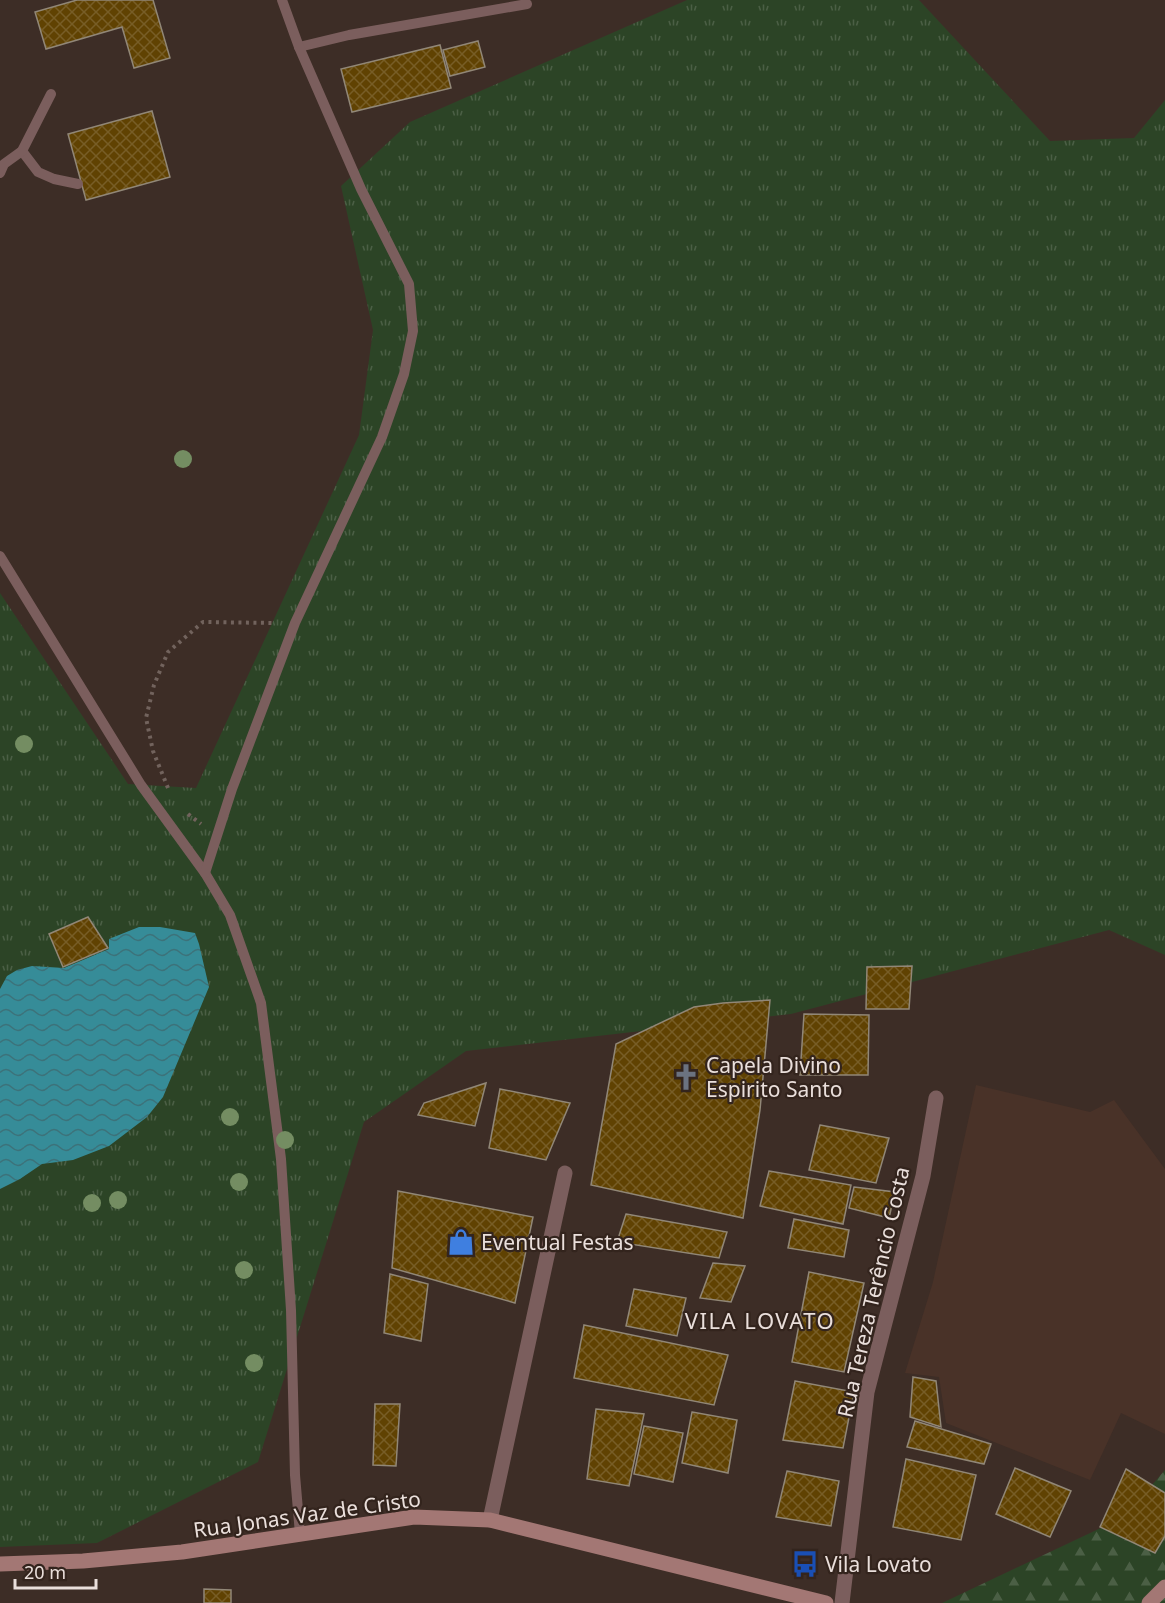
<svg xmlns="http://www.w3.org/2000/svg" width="1165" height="1603" viewBox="0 0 1165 1603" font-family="'Noto Sans',sans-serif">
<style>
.built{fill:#493228}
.grass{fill:url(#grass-tufts)}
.forest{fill:url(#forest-firs)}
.water{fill:url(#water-waves)}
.building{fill:url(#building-cross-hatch);stroke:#918777;stroke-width:1.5}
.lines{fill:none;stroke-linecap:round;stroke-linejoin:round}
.path{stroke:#72635d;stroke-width:4;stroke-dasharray:3 4.5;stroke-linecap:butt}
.lane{stroke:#7b5e5d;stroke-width:10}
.street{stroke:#7b5e5d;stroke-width:15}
.secondary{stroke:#a37774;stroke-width:15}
.tree{fill:#748d62}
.labels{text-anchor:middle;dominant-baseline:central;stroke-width:4.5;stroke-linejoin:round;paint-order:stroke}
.poi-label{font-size:21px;fill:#eadfdb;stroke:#33241d;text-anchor:start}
.street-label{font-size:21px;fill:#eadfdb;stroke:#33241d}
.neighbourhood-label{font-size:22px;letter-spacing:1.5px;fill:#eadfdb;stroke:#33241d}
</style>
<defs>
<pattern id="grass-tufts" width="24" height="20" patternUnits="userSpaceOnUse" patternTransform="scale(1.5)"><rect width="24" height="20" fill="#2c4426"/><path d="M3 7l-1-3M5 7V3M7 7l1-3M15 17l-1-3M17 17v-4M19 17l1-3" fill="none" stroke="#4b5f45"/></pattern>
<pattern id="forest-firs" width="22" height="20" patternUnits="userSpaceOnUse" patternTransform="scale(1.5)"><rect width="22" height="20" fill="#2c4426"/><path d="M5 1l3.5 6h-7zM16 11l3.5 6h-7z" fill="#4b5f45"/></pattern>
<pattern id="water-waves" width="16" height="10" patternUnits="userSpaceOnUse" patternTransform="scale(1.5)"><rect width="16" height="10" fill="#368c98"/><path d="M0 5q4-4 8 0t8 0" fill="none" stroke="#3c727a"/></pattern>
<pattern id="building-cross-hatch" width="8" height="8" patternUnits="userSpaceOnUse" patternTransform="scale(1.5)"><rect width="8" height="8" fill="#604202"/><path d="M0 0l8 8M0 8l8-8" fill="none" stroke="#775d26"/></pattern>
</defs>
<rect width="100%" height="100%" fill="#3d2d26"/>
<!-- built -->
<polygon class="built" points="976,1085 1090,1112 1114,1100 1165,1169 1165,1434 1121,1413 1090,1480 946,1423 939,1377 905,1373 933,1282"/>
<!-- grass -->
<polygon class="grass" points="687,0 919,0 1050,141 1134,138 1165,100 1165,955 1109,930 791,1014 466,1051 364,1122 258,1462 97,1543 0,1547 0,593 128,784 196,788 359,435 373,330 341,186 410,122"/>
<!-- forest -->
<polygon class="forest" points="1165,1470 1165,1603 942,1603 1124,1517"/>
<!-- water -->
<polygon class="water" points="139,927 160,927 195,933 199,944 209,987 163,1097 147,1117 109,1146 73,1160 42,1164 20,1179 0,1189 0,989 7,976 17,970 32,966 64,968 109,949 109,939"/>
<!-- building -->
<g class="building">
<polygon points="77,0 153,0 170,58 134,68 122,27 46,49 35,12"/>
<polygon points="478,41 485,67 450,76 443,50"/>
<polygon points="440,45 451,88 352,112 341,69"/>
<polygon points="152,111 170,177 86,200 68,134"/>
<polygon points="88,917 108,948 63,967 49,934"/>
<polygon points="912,966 909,1009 866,1009 867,967"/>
<polygon points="770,1000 760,1110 743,1218 591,1185 616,1044 694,1007 723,1003"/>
<polygon points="804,1014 869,1015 868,1075 800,1075"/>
<polygon points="486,1083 475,1126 418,1115 424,1103"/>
<polygon points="500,1089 570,1103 546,1160 489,1148"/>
<polygon points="820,1125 889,1138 876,1183 809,1170"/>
<polygon points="769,1171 851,1185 843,1224 760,1206"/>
<polygon points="854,1187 895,1192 889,1218 849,1208"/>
<polygon points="398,1191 533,1217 515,1303 392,1268"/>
<polygon points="626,1214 727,1232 719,1258 617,1242"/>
<polygon points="794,1219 849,1230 844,1257 788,1248"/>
<polygon points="713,1263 745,1266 731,1302 700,1298"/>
<polygon points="809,1272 864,1283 844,1372 792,1362"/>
<polygon points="390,1274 428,1284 421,1341 384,1333"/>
<polygon points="634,1289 686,1298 677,1336 626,1326"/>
<polygon points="584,1325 728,1355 714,1405 574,1378"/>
<polygon points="913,1377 936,1381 941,1427 910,1417"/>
<polygon points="795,1381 854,1392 843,1448 783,1440"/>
<polygon points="375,1404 400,1404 396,1466 373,1465"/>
<polygon points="596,1409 644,1414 629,1486 587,1479"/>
<polygon points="692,1412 737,1420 728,1473 682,1463"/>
<polygon points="915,1421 991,1444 984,1464 907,1447"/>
<polygon points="644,1426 683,1433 673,1482 634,1474"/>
<polygon points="906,1459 976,1475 961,1540 893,1527"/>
<polygon points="1015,1468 1071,1491 1050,1537 996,1514"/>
<polygon points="1126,1469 1165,1493 1165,1536 1155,1553 1100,1527"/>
<polygon points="787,1471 839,1481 831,1526 776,1517"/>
<polygon points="204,1589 231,1590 231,1603 204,1603"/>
</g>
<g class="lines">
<!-- path -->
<g class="path">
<polyline points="168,788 153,751 146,718 154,685 168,652 203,622 276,623"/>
<polyline points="188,814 201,824"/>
</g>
<!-- lane -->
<g class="lane">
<polyline points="299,47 349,35 527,4"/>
<polyline points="22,151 38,172 54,179 78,184"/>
<polyline points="0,173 4,164 22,151 51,94"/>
<polyline points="0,556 141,785 205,873 230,915 261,1003 281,1159 291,1310 295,1475 300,1534"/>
<polyline points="205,873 232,789 295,623 382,437 404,374 413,331 409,284 361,189 299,47 282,0"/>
</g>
<!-- street -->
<g class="street">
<polyline points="490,1520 565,1173"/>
<polyline points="842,1603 867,1392 923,1176 936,1098"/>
</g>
<!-- secondary -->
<g class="secondary">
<polyline points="0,1564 83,1561 182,1552 414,1517 490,1520 826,1603"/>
<polyline points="1149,1603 1165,1587"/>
</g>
</g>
<!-- trees -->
<g class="tree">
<circle cx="183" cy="459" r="9"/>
<circle cx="24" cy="744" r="9"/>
<circle cx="230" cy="1117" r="9"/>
<circle cx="285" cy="1140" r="9"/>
<circle cx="239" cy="1182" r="9"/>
<circle cx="118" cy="1200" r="9"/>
<circle cx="92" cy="1203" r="9"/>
<circle cx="244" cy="1270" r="9"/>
<circle cx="254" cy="1363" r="9"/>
</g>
<!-- icons -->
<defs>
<symbol id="church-bare" viewBox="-9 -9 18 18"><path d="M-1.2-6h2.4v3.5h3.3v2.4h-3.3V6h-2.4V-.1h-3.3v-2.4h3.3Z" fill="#6b7280" stroke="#33241d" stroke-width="2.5" paint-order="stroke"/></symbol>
<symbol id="shop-bare" viewBox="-9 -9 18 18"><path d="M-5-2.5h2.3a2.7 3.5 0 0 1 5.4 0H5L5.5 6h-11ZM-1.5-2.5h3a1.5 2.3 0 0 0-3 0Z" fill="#3f7fe0" stroke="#33241d" stroke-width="2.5" paint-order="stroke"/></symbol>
<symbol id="bus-bare" viewBox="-9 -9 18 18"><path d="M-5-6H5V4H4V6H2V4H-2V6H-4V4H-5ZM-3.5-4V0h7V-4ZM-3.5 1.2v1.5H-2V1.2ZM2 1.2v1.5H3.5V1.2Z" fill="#1a4fb4" stroke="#33241d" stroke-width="2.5" paint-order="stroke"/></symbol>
</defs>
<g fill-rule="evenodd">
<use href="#church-bare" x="667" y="1058" width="38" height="38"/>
<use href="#shop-bare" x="442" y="1223" width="38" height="38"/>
<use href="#bus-bare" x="786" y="1545" width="38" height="38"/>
</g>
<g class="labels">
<!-- poi labels -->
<g class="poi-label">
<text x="706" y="1065">Capela Divino<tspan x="706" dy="24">Espirito Santo</tspan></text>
<text x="481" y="1242">Eventual Festas</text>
<text x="825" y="1564">Vila Lovato</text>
</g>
<!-- street labels -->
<g class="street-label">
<text transform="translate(873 1292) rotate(-77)">Rua Tereza Terêncio Costa</text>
<text transform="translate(307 1514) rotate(-8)">Rua Jonas Vaz de Cristo</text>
</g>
<!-- neighbourhood labels -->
<g class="neighbourhood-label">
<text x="760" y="1320">VILA LOVATO</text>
</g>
</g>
<!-- scale -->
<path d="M15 1579v9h81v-9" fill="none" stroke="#eadfdb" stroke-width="3"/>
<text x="24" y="1579" font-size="18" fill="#eadfdb" stroke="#33241d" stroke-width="4.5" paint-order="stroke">20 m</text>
</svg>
